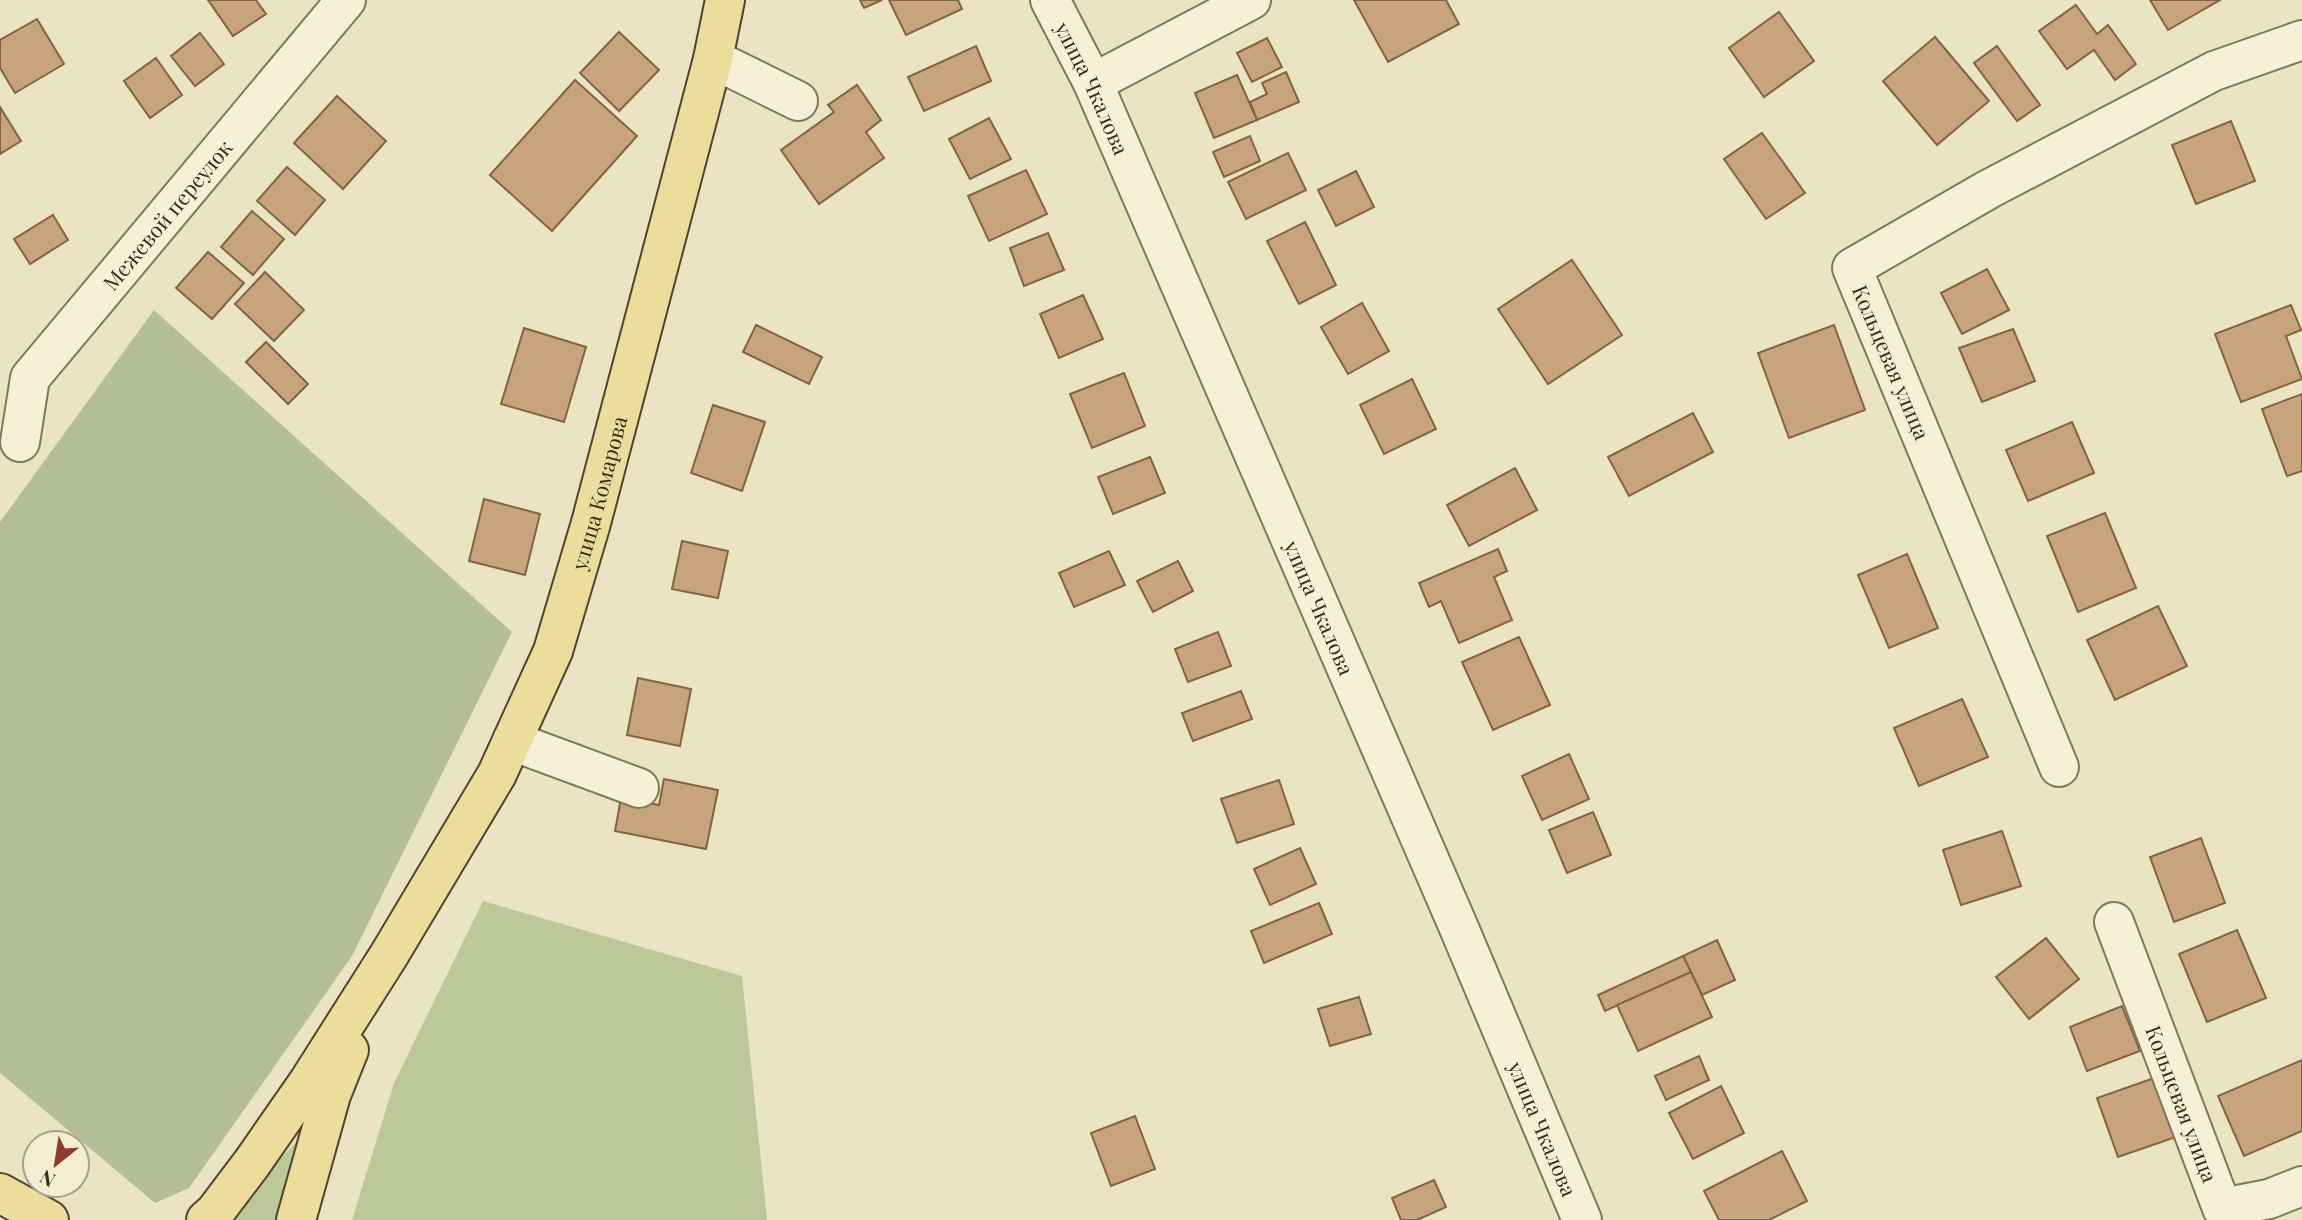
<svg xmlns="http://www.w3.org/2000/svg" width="2302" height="1220" viewBox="0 0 2302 1220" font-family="'Playfair Display',serif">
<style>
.green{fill:#bdc898}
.cemetery{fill:#b4be97}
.building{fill:#c7a47c;stroke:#826443;stroke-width:2}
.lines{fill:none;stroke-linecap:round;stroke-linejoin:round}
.minor-casing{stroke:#84765b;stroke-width:42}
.major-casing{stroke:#52442f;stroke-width:42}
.minor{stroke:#f6f1d6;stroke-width:38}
.major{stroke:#ecdd9d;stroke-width:38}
.labels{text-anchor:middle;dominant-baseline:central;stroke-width:5;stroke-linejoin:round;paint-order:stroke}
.street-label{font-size:21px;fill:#352c1e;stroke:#f3eed2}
</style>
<rect width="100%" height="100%" fill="#ebe4c3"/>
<!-- green -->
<g class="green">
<polygon points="483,901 742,976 767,1220 352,1220 394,1083"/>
<polygon points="298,1140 281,1220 223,1220"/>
</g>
<!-- cemetery -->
<polygon class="cemetery" points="154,310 512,632 352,956 189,1188 155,1203 0,1073 0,522"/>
<!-- building -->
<g class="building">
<polygon points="208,0 256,0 266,14 233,36"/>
<polygon points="860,0 882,0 864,8"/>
<polygon points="889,0 958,0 962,9 906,35"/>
<polygon points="1354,0 1446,0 1459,24 1388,62"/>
<polygon points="2150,0 2220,0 2168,30"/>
<polygon points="2076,5 2097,34 2108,25 2136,64 2115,80 2094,50 2067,69 2039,31"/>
<polygon points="1779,12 1814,61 1764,97 1729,48"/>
<polygon points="37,19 64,64 15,93 0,68 0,40"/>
<polygon points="619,32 659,70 619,111 580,73"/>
<polygon points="200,33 224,64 195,86 171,56"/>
<polygon points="1935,37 1989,101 1937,145 1883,81"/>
<polygon points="1267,38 1282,67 1252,82 1237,53"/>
<polygon points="976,46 991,81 924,111 908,77"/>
<polygon points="1997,46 2040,105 2017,121 1974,63"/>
<polygon points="156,58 182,95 150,118 124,81"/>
<polygon points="1286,72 1299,102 1257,120 1250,102 1267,94 1262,83"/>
<polygon points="1237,75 1257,120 1214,138 1195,93"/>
<polygon points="575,80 637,136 552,231 490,175"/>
<polygon points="857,85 881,120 866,132 884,158 819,204 781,150 834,112 828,105"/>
<polygon points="337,96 386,141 343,189 294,143"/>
<polygon points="0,107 21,141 0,154"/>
<polygon points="989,118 1011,159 970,179 949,139"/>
<polygon points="2231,121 2255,181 2196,204 2172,145"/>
<polygon points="1762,133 1805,193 1766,219 1724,159"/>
<polygon points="1250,136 1260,161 1224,177 1213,152"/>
<polygon points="1288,153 1306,190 1246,219 1228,182"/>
<polygon points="287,167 325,200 295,235 257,201"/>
<polygon points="1026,170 1047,214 989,241 968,196"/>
<polygon points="1356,171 1374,207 1336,226 1318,190"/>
<polygon points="252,211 284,239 253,275 221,247"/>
<polygon points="53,215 68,240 30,264 14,239"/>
<polygon points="1305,222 1336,285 1299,304 1267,241"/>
<polygon points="1048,233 1064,270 1024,286 1010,248"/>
<polygon points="208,252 244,283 212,319 176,288"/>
<polygon points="1572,260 1622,335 1548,384 1498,309"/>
<polygon points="1987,269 2009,310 1962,334 1941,293"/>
<polygon points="265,272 304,310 274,341 235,304"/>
<polygon points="1083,295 1103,339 1059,358 1040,314"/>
<polygon points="1362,303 1389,351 1348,374 1321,327"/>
<polygon points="2291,305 2301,330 2286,336 2302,379 2241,402 2215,334"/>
<polygon points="756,325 822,357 809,384 743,352"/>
<polygon points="1834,325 1865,410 1789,438 1758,353"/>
<polygon points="524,328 586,347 564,422 501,404"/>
<polygon points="2013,329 2035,381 1982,402 1959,348"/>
<polygon points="266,342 308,384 288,404 246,362"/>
<polygon points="1124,373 1145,426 1092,448 1070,394"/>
<polygon points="1412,379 1436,429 1384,454 1360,405"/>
<polygon points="2302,394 2302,471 2287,476 2262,409"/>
<polygon points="713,405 765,422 742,491 691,473"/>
<polygon points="1693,413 1713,452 1629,496 1608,457"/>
<polygon points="2072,422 2094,473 2028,501 2006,450"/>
<polygon points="1150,457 1165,493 1113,514 1098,477"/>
<polygon points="1515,468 1537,510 1469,546 1447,505"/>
<polygon points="484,499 540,514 525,575 469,561"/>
<polygon points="2105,513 2136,588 2078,612 2047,536"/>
<polygon points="682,541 728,551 718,598 672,589"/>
<polygon points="1498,549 1507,571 1494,577 1512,620 1459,643 1441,601 1429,607 1419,583"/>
<polygon points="1109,551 1125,585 1074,607 1059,573"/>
<polygon points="1907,554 1938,628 1889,648 1858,575"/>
<polygon points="1178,561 1193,591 1153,612 1137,581"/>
<polygon points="2158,606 2187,666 2115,700 2087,640"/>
<polygon points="1218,632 1231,666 1188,682 1175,649"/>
<polygon points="1519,637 1550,705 1493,730 1462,662"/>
<polygon points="638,678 691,689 680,746 627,735"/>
<polygon points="1241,691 1252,719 1193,741 1182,713"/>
<polygon points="1962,699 1988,757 1919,786 1894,728"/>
<polygon points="1569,754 1589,799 1542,820 1522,776"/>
<polygon points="664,779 718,790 706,849 615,831 621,798 659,805"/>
<polygon points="1279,780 1294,824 1237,843 1221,799"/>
<polygon points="1593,812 1611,855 1567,873 1549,830"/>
<polygon points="2002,831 2021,886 1961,905 1943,850"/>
<polygon points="2201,838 2225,903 2174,922 2150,857"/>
<polygon points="1300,848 1316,884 1270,905 1254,869"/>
<polygon points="1319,903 1332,934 1264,963 1251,931"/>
<polygon points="2237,930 2266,998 2207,1022 2179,954"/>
<polygon points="2046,938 2079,979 2029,1019 1996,977"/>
<polygon points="1717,940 1735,980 1702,995 1683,956"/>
<polygon points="1683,956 1691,972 1605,1011 1598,995"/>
<polygon points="1691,972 1712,1017 1638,1051 1617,1005"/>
<polygon points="1359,997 1371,1034 1330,1046 1318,1009"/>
<polygon points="2122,1006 2140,1051 2087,1071 2070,1027"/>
<polygon points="1699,1056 1709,1080 1666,1100 1655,1076"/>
<polygon points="2302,1060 2302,1131 2244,1156 2218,1096"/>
<polygon points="2157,1077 2179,1136 2118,1157 2097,1098"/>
<polygon points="1721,1086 1744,1133 1693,1159 1669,1113"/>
<polygon points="1135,1116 1155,1169 1111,1186 1091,1133"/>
<polygon points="1782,1151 1807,1201 1769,1220 1719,1220 1704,1191"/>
<polygon points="1434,1180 1446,1207 1417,1220 1401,1220 1392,1198"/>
</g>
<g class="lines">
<defs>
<g id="minor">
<path id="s1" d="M1050,0L1093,83L1459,928L1582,1220"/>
<polyline points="713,59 798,101"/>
<polyline points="1093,83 1251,0"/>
<path id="s2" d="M20,442L30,378L346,0"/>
<polyline points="512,741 639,788"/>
<polyline points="2059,767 1852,268 1989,189 2214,71 2302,40"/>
<path id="s3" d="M2114,922L2222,1208L2269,1199L2302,1186"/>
</g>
<g id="major">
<polyline points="0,1193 49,1220"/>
<path id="s4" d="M206,1220L215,1212L252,1163L309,1081L389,955L497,774L553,651L591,523L713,59L725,0"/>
<polyline points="296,1220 331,1095 349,1050"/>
</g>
</defs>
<!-- minor casing -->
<use href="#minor" class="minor-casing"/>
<!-- major casing -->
<use href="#major" class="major-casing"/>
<!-- minor -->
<use href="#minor" class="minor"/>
<!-- major -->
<use href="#major" class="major"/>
</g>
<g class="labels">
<!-- street labels -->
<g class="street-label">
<text stroke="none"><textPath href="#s1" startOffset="98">улица Чкалова</textPath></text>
<text stroke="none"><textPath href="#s2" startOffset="278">Межевой переулок</textPath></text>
<text transform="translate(1892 362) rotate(67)">Кольцевая улица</text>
<text stroke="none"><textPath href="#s4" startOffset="833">улица Комарова</textPath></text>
<text stroke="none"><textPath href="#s1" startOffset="665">улица Чкалова</textPath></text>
<text stroke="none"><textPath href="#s3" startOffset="194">Кольцевая улица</textPath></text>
<text stroke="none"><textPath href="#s1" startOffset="1232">улица Чкалова</textPath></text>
</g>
</g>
<!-- north arrow -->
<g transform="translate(56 1164) rotate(210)"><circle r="33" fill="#f3eed2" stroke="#a7a08a" stroke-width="2"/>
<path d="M0-5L12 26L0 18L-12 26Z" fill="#8f3a2f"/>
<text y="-10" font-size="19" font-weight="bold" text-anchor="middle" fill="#352c1e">N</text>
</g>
</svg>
